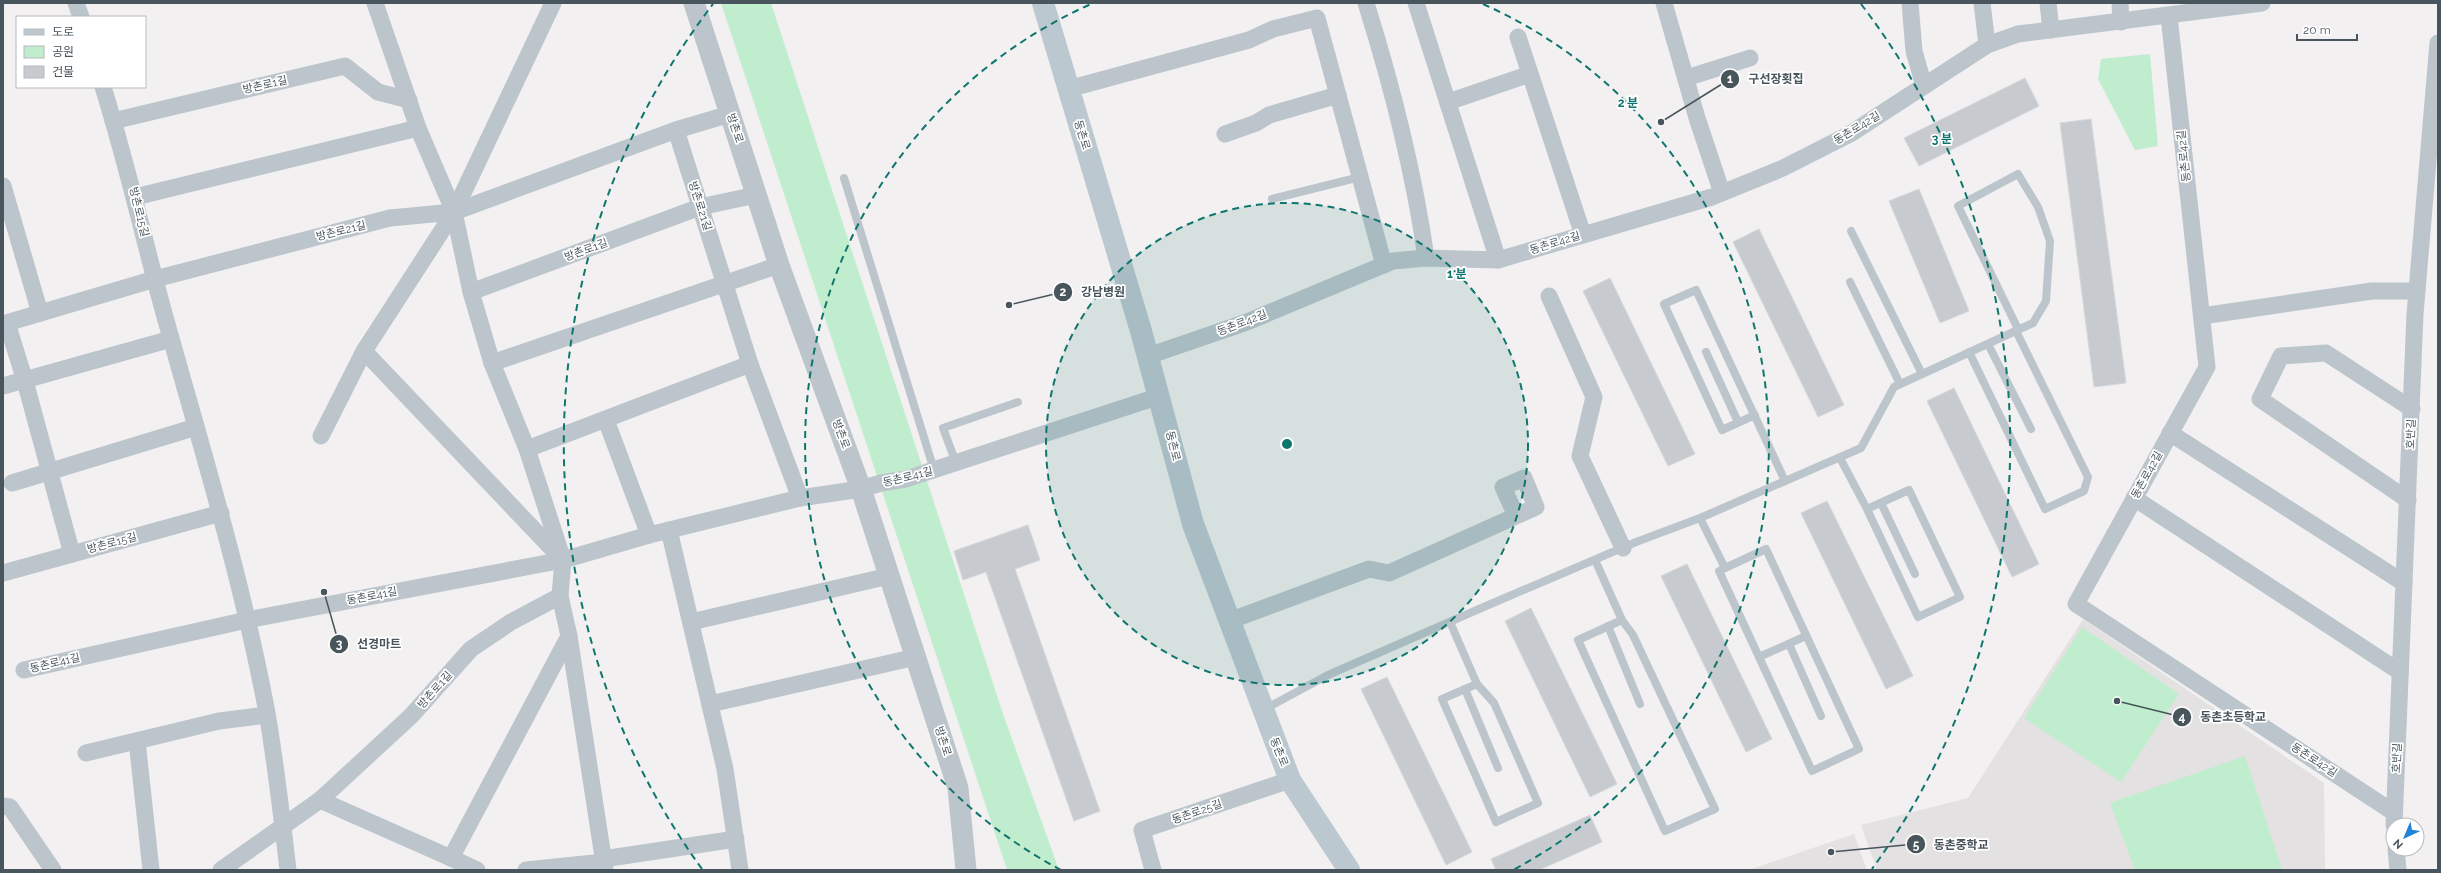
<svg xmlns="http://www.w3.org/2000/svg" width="2441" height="873" viewBox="0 0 2441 873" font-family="Raleway,'Noto Sans KR',sans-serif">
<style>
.education{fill:#e3e1e1}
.green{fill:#c0edcd}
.building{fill:#c7cbcf;stroke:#d4d7db}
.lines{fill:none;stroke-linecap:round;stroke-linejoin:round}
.service{stroke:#bcc5cc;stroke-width:8}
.minor{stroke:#bcc5cc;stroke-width:17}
.tertiary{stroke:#bcc5cc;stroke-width:21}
.secondary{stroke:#bcc8d0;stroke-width:22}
.ring{fill:none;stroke:#0f766e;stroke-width:2;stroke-dasharray:7 5}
.labels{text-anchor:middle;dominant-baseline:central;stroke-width:3.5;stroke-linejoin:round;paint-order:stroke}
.street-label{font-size:11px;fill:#48555c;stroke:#fff}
.centre{fill:#0f766e;stroke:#fff;stroke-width:2}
.ring-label{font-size:12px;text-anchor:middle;font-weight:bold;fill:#0f766e;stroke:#fff;stroke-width:3.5;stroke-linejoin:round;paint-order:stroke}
.leader{fill:none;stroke:#48555c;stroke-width:1.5}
.callout-dot{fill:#48555c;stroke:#fff;stroke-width:1.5}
.mark-label{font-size:12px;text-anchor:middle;font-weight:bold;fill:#fff}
.callout-label{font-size:12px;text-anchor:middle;font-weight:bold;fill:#48555c;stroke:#fff;stroke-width:3.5;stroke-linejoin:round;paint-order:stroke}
</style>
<rect width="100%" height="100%" fill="#f2f0f0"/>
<!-- education -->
<g class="education">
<polygon points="2083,619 2324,783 2325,870 1877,870 1861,825 1968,798"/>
<polygon points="1854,834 1867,870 1749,870"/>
</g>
<!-- green -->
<g class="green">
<polygon points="721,3 771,3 1003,714 1059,870 1007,870"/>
<polygon points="2150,54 2158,146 2135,150 2098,79 2101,59"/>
<polygon points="2082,627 2179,694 2121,782 2024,718"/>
<polygon points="2245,756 2282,870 2135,870 2110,803"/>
</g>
<!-- building -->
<g class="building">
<polygon points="2025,78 2039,106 1919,166 1904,138"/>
<polygon points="2091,119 2126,383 2094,387 2060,123"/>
<polygon points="1919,189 1969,311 1940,323 1889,201"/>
<polygon points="1759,229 1844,405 1818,417 1733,242"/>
<polygon points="1610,278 1695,454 1668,466 1583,291"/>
<polygon points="1954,388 2039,564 2012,577 1927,401"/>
<polygon points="1827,501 1913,676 1886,689 1801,513"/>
<polygon points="1028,525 1040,560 1015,569 1100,811 1074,821 986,572 963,580 954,551"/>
<polygon points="1687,564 1772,739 1746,752 1661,576"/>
<polygon points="1531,608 1617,784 1590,797 1505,621"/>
<polygon points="1387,677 1472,852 1446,865 1361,689"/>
<polygon points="1590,815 1602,842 1539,870 1496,870 1491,859"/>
</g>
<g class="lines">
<!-- service -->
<g class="service">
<polyline points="844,178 934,470"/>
<polyline points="1272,199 1360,177"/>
<polyline points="1851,231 1922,374"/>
<polyline points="1850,282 1900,384"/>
<polyline points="1988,344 2031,429"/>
<polyline points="1706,352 1738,422"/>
<polyline points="1969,352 2045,509 2084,491 2088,477 2016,331"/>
<polyline points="1755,415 1722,430 1664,304 1696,290 1785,481"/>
<polyline points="1840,458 1867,509 1909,490 1960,597 1918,617 1867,509"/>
<polyline points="956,463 943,428 1018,402"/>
<polyline points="1881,503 1915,574"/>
<polyline points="1700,518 1725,568 1766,549 1859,749 1812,771 1719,571 1725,568"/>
<polyline points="1595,560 1622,620 1633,635 1715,809 1665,831 1578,640 1622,620"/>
<polyline points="1450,622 1477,684 1494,703 1538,803 1496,822 1442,699 1477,684"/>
<polyline points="1608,626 1640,704"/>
<polyline points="1789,644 1821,716"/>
<polyline points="1759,657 1806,636"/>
<polyline points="1465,689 1498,768"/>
<polyline points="1265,709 1328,675 1486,606 1636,542 1700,518 1861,448 1894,387 2033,323 2046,301 2050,241 2038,207 2018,174 1958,206 2018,329"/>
</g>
<!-- minor -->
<g class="minor">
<polyline points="76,3 81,17"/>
<polyline points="375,3 418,128 454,212 471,292 492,363 527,449 563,560 560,596 569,636 605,870"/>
<path d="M1366,3C1392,86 1414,172 1426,258"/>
<polyline points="1416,3 1498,260"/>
<polyline points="1664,3 1697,118 1722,193"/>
<polyline points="1910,3 1914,51 1924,86"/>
<polyline points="1982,3 1987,45"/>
<polyline points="2048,3 2051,30"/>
<polyline points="2120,3 2121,22"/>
<polyline points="2169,16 2207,367 2076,604 2393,812"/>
<polyline points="1518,37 1583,235"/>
<polyline points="1686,78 1750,58"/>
<path d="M103,87C127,163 144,241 165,317C202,449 242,579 267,713C276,765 282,818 288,870"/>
<polyline points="1068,89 1249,40 1273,29 1317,18 1384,265"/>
<polyline points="1448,102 1530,74"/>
<polyline points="113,121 345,66 378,92 409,100"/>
<polyline points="676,130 750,364 800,498"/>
<polyline points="1225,134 1256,123 1269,115 1338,95"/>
<polyline points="3,186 40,313"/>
<polyline points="135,197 418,128"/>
<polyline points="471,292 700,207 756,195"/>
<polyline points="1549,296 1594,397 1580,456 1623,548"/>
<polyline points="2202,316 2372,291 2417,291"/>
<polyline points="7,323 25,381 72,554"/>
<polyline points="3,324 155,279 390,218 454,212 676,130 730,114"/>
<polyline points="364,351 560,557"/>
<polyline points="1148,356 1247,322 1393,261 1426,258 1498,260 1712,197 1783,168 1850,134 1987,45 2018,34 2262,3"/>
<polyline points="492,363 779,265"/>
<polyline points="3,386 171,339"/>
<polyline points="606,420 649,535"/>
<polyline points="2170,433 2404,583"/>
<polyline points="321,436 364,351 454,212 553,3"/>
<polyline points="527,449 750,364"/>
<polyline points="12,483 196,427"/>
<polyline points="2134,498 2400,672"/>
<polyline points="2408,500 2260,399 2281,356 2326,353 2412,409"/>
<polyline points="669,530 725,769 740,870"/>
<polyline points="3,573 221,513"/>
<polyline points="1229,621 1369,569 1389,573 1516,516 1503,487 1524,478 1536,507 1516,516"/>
<polyline points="691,622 889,576"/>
<polyline points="24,670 247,620 563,560 649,535 800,498 861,489 881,483 906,479 1160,396"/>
<polyline points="710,704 916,657"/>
<polyline points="137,741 151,870"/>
<polyline points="86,753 219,721 267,715"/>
<polyline points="320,800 451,858 569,636"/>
<polyline points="3,806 10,807 53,870"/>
<polyline points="2394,825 2415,314 2438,43"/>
<polyline points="2396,849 2398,870"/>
<polyline points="451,858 477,870"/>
<polyline points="603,859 736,839"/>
<polyline points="221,870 320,800 411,716 471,649 511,622 560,596"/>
<polyline points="526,870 604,862"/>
<polyline points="1153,870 1142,830 1290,780"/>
</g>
<!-- tertiary -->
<polyline class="tertiary" points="694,3 779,265 861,489 958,788 966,870"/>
<!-- secondary -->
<polyline class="secondary" points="1043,3 1141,331 1193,524 1290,780 1349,870"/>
</g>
<!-- distance rings -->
<circle cx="1287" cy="444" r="241" fill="#0f766e" fill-opacity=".12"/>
<g class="ring">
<circle cx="1287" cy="444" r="241"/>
<path d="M1061 870A482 482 0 0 1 1091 4M1483 4A482 482 0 0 1 1513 870"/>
<path d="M702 869A723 723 0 0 1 713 4M1861 4A723 723 0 0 1 1872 869"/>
</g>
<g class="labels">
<!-- street labels -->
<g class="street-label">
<text transform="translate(265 85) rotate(-13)">방촌로1길</text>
<text transform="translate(735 128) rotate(72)">방촌로</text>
<text transform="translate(1857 128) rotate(-31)">동촌로42길</text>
<text transform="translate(1082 135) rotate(73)">동촌로</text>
<text transform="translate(2184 156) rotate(-96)">동촌로42길</text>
<text transform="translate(700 206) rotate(72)">방촌로21길</text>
<text transform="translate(139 212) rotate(76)">방촌로15길</text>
<text transform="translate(341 231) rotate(-14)">방촌로21길</text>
<text transform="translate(1555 243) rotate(-17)">동촌로42길</text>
<text transform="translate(586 250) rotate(-20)">방촌로1길</text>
<text transform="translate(1242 323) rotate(-21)">동촌로42길</text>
<text transform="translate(841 434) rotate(70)">방촌로</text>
<text transform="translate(2411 434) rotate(-88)">호반길</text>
<text transform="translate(1173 446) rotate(76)">동촌로</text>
<text transform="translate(2147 475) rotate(-61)">동촌로42길</text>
<text transform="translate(908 477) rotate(-14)">동촌로41길</text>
<text transform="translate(112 543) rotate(-15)">방촌로15길</text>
<text transform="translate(372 596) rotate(-11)">동촌로41길</text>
<text transform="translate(55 663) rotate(-13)">동촌로41길</text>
<text transform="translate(435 690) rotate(-48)">방촌로1길</text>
<text transform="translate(943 741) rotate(72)">방촌로</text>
<text transform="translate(1279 752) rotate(68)">동촌로</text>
<text transform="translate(2397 758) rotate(-87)">호반길</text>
<text transform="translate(2314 760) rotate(33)">동촌로42길</text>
<text transform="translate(1197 812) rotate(-19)">동촌로25길</text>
</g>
</g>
<circle cx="1287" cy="444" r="6" class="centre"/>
<g class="ring-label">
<text x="1628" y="107">2 분</text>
<text x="1942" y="143">3 분</text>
<text x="1457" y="278">1 분</text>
</g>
<!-- callouts -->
<path class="leader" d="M1661 122L1730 79M1009 305L1063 292M324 592L339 644M2117 701L2182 717M1831 852L1916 844"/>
<g class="callout-dot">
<circle cx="1661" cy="122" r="4"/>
<circle cx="1009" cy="305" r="4"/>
<circle cx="324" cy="592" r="4"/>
<circle cx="2117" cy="701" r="4"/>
<circle cx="1831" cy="852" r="4"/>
<circle cx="1730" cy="79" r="10"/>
<circle cx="1063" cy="292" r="10"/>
<circle cx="339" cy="644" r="10"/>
<circle cx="2182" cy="717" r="10"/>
<circle cx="1916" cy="844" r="10"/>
</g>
<g class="mark-label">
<text x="1730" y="83">1</text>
<text x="1063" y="296">2</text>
<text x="339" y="648">3</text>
<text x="2182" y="721">4</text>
<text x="1916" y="849">5</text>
</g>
<g class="callout-label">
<text x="1776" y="83">구선장횟집</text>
<text x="1103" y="296">강남병원</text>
<text x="379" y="648">선경마트</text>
<text x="2233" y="721">동촌초등학교</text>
<text x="1961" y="849">동촌중학교</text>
</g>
<!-- border -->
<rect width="2441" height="873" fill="none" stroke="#48555c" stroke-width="8"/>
<!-- legend -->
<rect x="16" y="16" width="130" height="72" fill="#ffffff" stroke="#b6bbbe"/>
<rect x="24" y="29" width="20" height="6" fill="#bcc8d0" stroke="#b6bbbe"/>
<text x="52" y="36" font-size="12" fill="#48555c">도로</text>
<rect x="24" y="46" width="20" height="12" fill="#c0edcd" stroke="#b6bbbe"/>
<text x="52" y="56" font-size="12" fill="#48555c">공원</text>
<rect x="24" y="66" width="20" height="12" fill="#c7cbcf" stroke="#b6bbbe"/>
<text x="52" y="76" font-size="12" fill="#48555c">건물</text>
<!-- north arrow -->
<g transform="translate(2405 837) rotate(224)"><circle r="19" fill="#ffffff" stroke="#b6bbbe"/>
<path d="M0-3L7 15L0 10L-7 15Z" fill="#2284d9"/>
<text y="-6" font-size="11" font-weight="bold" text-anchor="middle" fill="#48555c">N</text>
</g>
<!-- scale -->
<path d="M2297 34v6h60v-6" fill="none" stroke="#48555c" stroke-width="2"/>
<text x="2303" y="34" font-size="12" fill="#48555c" stroke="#ffffff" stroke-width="3" paint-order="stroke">20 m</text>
</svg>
